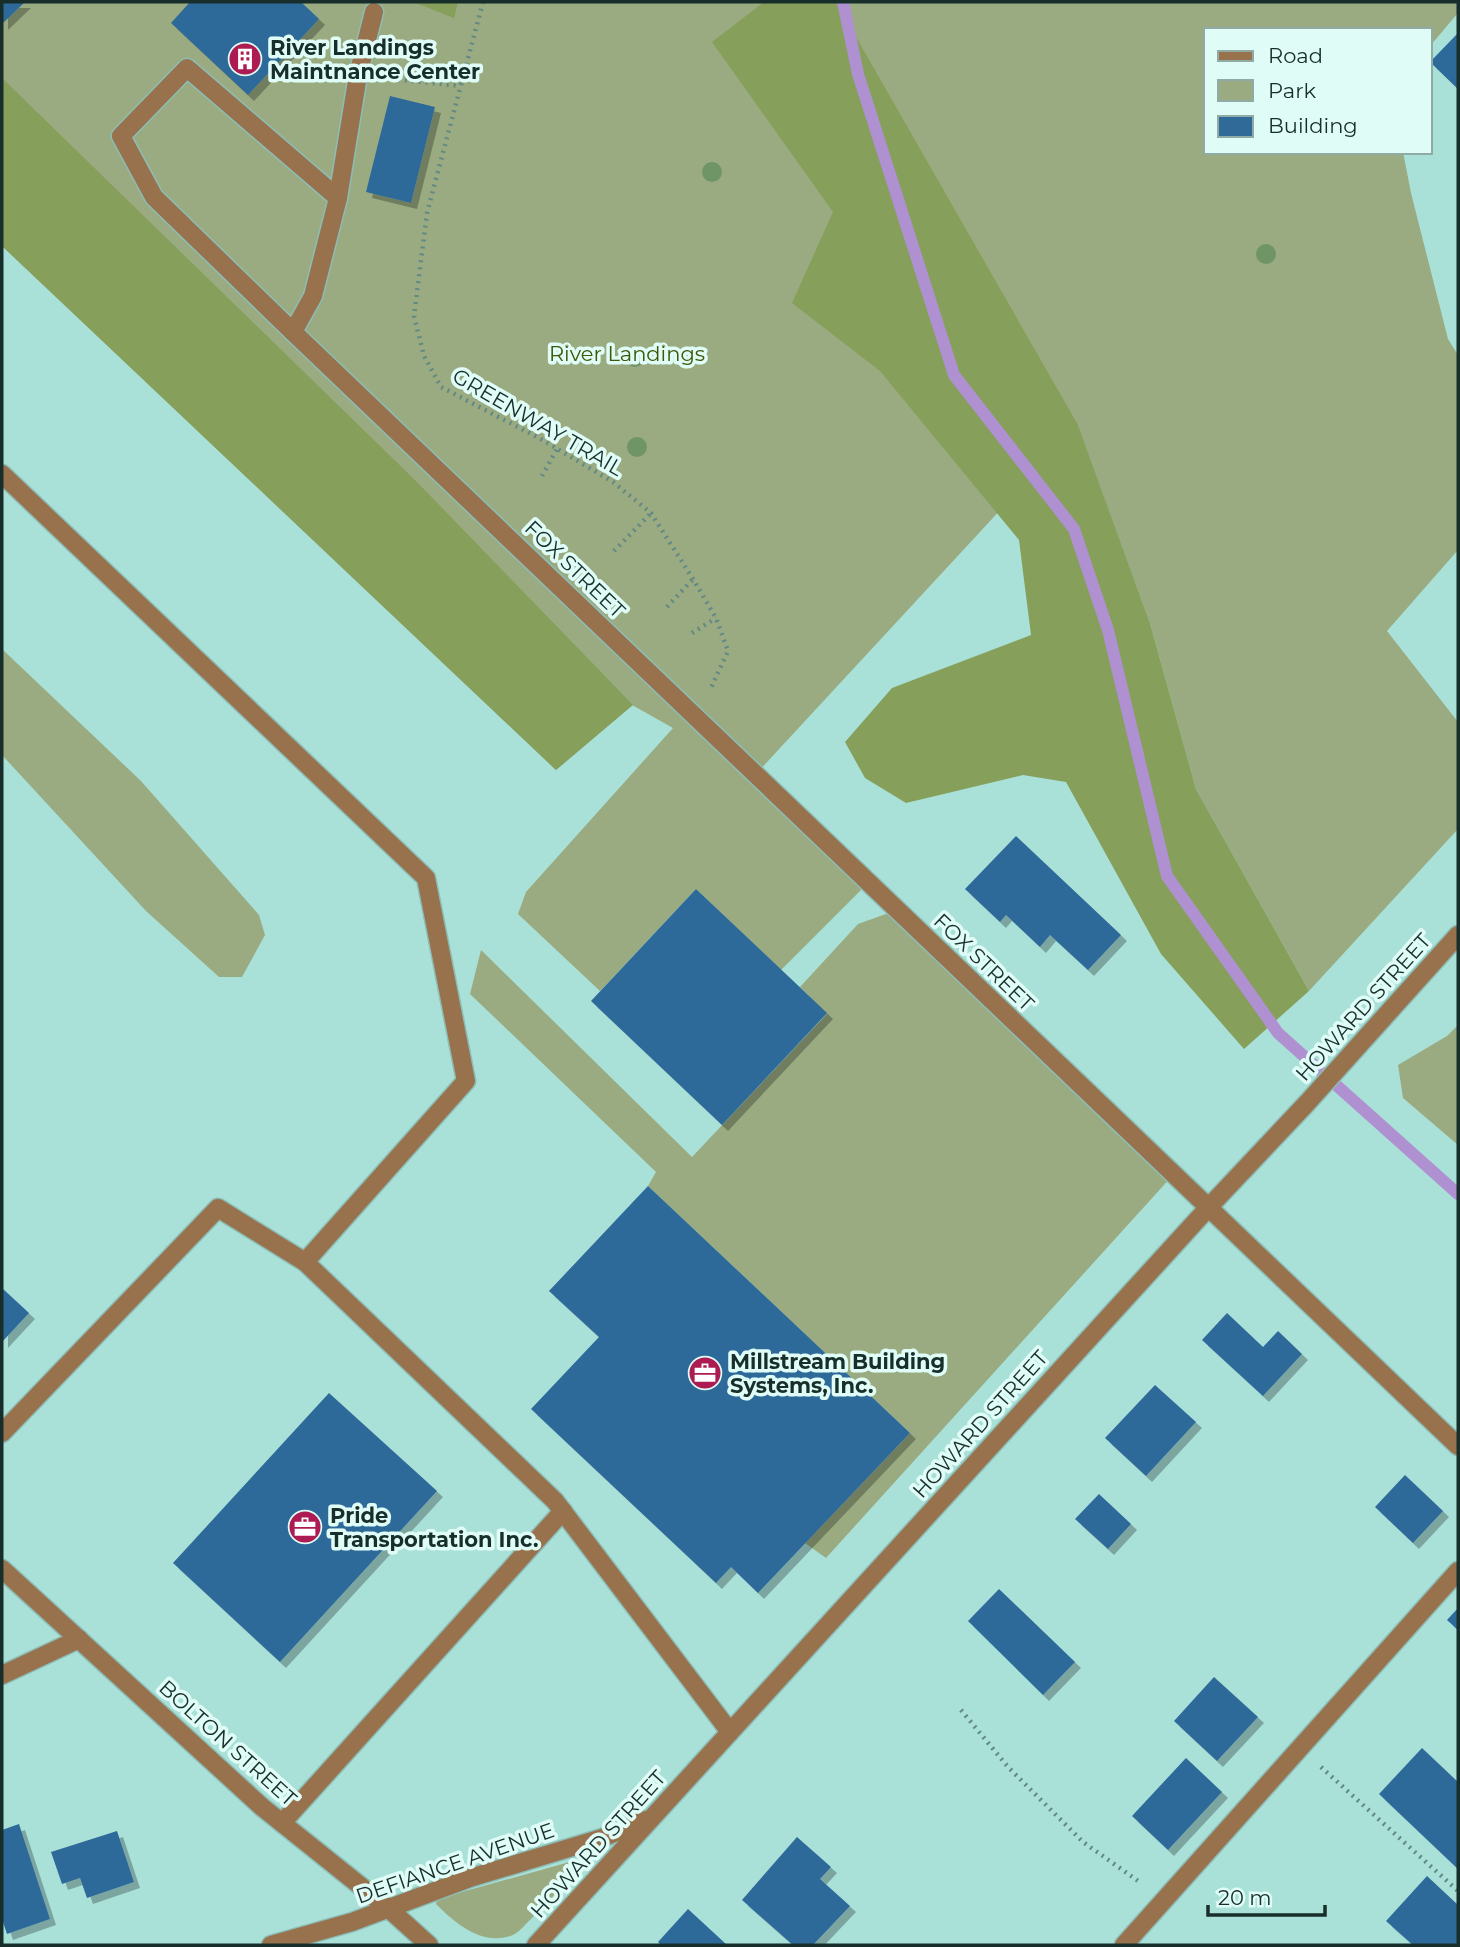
<svg xmlns="http://www.w3.org/2000/svg" width="1460" height="1947" viewBox="0 0 1460 1947" font-family="Montserrat,sans-serif">
<style>
.green{fill:#9aab81}
.forest{fill:#869f5b}
.lines{fill:none;stroke-linecap:round;stroke-linejoin:round}
.stream{stroke:#af91d2;stroke-width:12}
.building{fill:#2f6a99;filter:url(#shadow)}
.minor-casing{stroke:#8cbdb6;stroke-width:21}
.path{stroke:#628984;stroke-width:4.5;stroke-dasharray:2 5;stroke-linecap:butt}
.minor{stroke:#98724d;stroke-width:18}
.tree{fill:#6f9566}
.labels{text-anchor:middle;dominant-baseline:central;stroke-width:7;stroke-linejoin:round;paint-order:stroke}
.poi-label{font-size:21px;font-weight:bold;fill:#172e2b;stroke:#e0fcf7;text-anchor:start}
.park-label{font-size:21px;fill:#405708;stroke:#e0fcf7}
.street-label{font-size:21px;fill:#172e2b;stroke:#e0fcf7}
</style>
<defs>
<filter id="shadow"><feDropShadow dx="6" dy="6" stdDeviation="0" flood-color="#0004"/></filter>
</defs>
<rect width="100%" height="100%" fill="#a9e1d9"/>
<!-- green -->
<g class="green">
<polygon points="2,2 1458,2 1458,13 1430,46 1430,30 1206,30 1206,152 1403,152 1411,193 1448,339 1458,355 1458,550 1387,631 1458,722 1458,829 1309,991 1196,789 1150,623 1078,426 756,774 869,882 781,970 696,889 600,991 518,914 526,892 673,728 632,705 556,770 2,246"/>
<polygon points="2,649 141,781 259,915 265,935 242,977 219,977 146,911 2,755"/>
<polygon points="897,910 1173,1175 826,1558 805,1543 910,1433 648,1186 656,1172 470,994 481,950 692,1157 827,1014 800,987 858,924"/>
<polygon points="1458,1025 1458,1145 1403,1098 1398,1065 1447,1036"/>
<path d="M573,1861L579,1865L574,1873L544,1906L538,1905L531,1912L534,1916C527,1922 521,1931 513,1935C483,1947 456,1924 436,1904L437,1899Z"/>
</g>
<!-- forest -->
<g class="forest">
<polygon points="413,2 458,2 454,18"/>
<polygon points="764,2 836,2 1078,425 1150,623 1196,789 1309,991 1244,1049 1161,954 1066,782 1023,775 906,803 865,778 845,742 892,688 1031,635 1019,540 880,371 792,303 833,212 712,42"/>
<polygon points="2,78 416,481 633,705 556,770 2,246"/>
</g>
<g class="lines">
<!-- stream -->
<polyline class="stream" points="843,2 858,74 954,375 1074,529 1108,630 1167,876 1278,1033 1458,1194"/>
</g>
<!-- building -->
<g class="building">
<polygon points="2,2 25,2 2,24"/>
<polygon points="190,2 301,2 319,19 248,95 171,23"/>
<polygon points="1458,33 1458,89 1430,62"/>
<polygon points="390,96 435,107 411,203 366,192"/>
<polygon points="1016,836 1121,935 1088,970 1050,935 1040,947 1006,915 1000,922 965,889"/>
<polygon points="696,889 827,1013 722,1125 591,1001"/>
<polygon points="648,1186 910,1433 758,1593 731,1567 716,1583 531,1409 599,1337 549,1291"/>
<polygon points="2,1288 29,1313 2,1342"/>
<polygon points="1227,1313 1263,1347 1278,1331 1302,1354 1263,1396 1202,1340"/>
<polygon points="1155,1385 1196,1422 1146,1476 1105,1438"/>
<polygon points="329,1393 437,1491 280,1662 173,1563"/>
<polygon points="1405,1475 1443,1511 1413,1543 1375,1507"/>
<polygon points="1099,1494 1131,1524 1108,1549 1075,1519"/>
<polygon points="999,1589 1075,1662 1043,1695 968,1621"/>
<polygon points="1458,1608 1458,1630 1447,1620"/>
<polygon points="1214,1677 1258,1717 1217,1761 1174,1721"/>
<polygon points="1422,1748 1458,1782 1458,1869 1379,1794"/>
<polygon points="1186,1758 1222,1792 1168,1850 1132,1816"/>
<polygon points="19,1824 50,1919 7,1934 2,1919 2,1830"/>
<polygon points="117,1831 134,1882 87,1898 80,1878 62,1884 51,1852"/>
<polygon points="797,1837 831,1867 820,1879 850,1906 813,1945 793,1945 742,1900"/>
<polygon points="1427,1876 1458,1905 1458,1945 1413,1945 1386,1921"/>
<polygon points="688,1909 727,1945 661,1945 658,1942"/>
</g>
<g class="lines">
<defs>
<g id="minor">
<polyline points="338,198 187,68 121,136 154,197 293,332 1458,1446"/>
<polyline points="293,332 313,296 338,198 358,75 374,12"/>
<polyline points="2,474 426,878 466,1081 305,1262 555,1501 730,1732"/>
<polyline points="2,1433 218,1208 305,1262"/>
<polyline points="2,1569 262,1807 388,1908 429,1945"/>
<polyline points="2,1675 79,1639"/>
<polyline points="282,1823 563,1511"/>
<polyline points="271,1945 352,1922 470,1878 602,1838 646,1820"/>
<polyline points="536,1945 1208,1208 1307,1103 1458,935"/>
<polyline points="1124,1945 1458,1571"/>
</g>
</defs>
<!-- minor casing -->
<use href="#minor" class="minor-casing"/>
<!-- path -->
<g class="path">
<polyline points="483,2 427,213 414,316 424,356 441,387 539,438 613,482 651,513 693,579 716,618 728,651 710,690"/>
<polyline points="384,78 460,86"/>
<polyline points="542,476 557,449"/>
<polyline points="614,551 651,513"/>
<polyline points="667,607 693,579"/>
<polyline points="692,633 716,618"/>
<polyline points="961,1710 1008,1767 1083,1842 1141,1883"/>
<polyline points="1321,1767 1458,1891"/>
</g>
<!-- minor -->
<use href="#minor" class="minor"/>
</g>
<!-- trees -->
<g class="tree">
<circle cx="712" cy="172" r="10"/>
<circle cx="1266" cy="254" r="10"/>
<circle cx="635" cy="357" r="10"/>
<circle cx="637" cy="447" r="10"/>
</g>
<!-- icons -->
<defs>
<symbol id="building-disc" viewBox="-11 -11 22 22"><circle r="9.5" fill="#ac1c52" stroke="#e0fcf7"/><path d="M-4-6H4V6H1V3H-1V6H-4ZM-2.5-4.3h1.7v1.8h-1.7ZM.8-4.3h1.7v1.8H.8ZM-2.5-1h1.7V.8h-1.7ZM.8-1h1.7V.8H.8Z" fill="#fff"/></symbol>
<symbol id="office-disc" viewBox="-11 -11 22 22"><circle r="9.5" fill="#ac1c52" stroke="#e0fcf7"/><path d="M-6-3h4V-5.5h4V-3h4V5H-6ZM-1-4.5V-3h2v-1.5ZM-6 0V1H6V0Z" fill="#fff"/></symbol>
</defs>
<g fill-rule="evenodd">
<use href="#building-disc" x="226" y="40" width="38" height="38"/>
<use href="#office-disc" x="686" y="1354" width="38" height="38"/>
<use href="#office-disc" x="286" y="1508" width="38" height="38"/>
</g>
<g class="labels">
<!-- poi labels -->
<g class="poi-label">
<text x="270" y="47">River Landings<tspan x="270" dy="24">Maintnance Center</tspan></text>
<text x="730" y="1361">Millstream Building<tspan x="730" dy="24">Systems, Inc.</tspan></text>
<text x="330" y="1515">Pride<tspan x="330" dy="24">Transportation Inc.</tspan></text>
</g>
<!-- park labels -->
<g class="park-label">
<text x="627" y="353">River Landings</text>
</g>
<!-- street labels -->
<g class="street-label">
<text transform="translate(538 422) rotate(30)">GREENWAY TRAIL</text>
<text transform="translate(575 569) rotate(44)">FOX STREET</text>
<text transform="translate(984 962) rotate(44)">FOX STREET</text>
<text transform="translate(1363 1007) rotate(-48)">HOWARD STREET</text>
<text transform="translate(980 1424) rotate(-48)">HOWARD STREET</text>
<text transform="translate(228 1743) rotate(42)">BOLTON STREET</text>
<text transform="translate(598 1844) rotate(-48)">HOWARD STREET</text>
<text transform="translate(455 1863) rotate(-19)">DEFIANCE AVENUE</text>
</g>
</g>
<!-- border -->
<rect width="1460" height="1947" fill="none" stroke="#172e2b" stroke-width="7"/>
<!-- legend -->
<rect x="1204" y="28" width="228" height="126" fill="#e0fcf7" stroke="#90aaa5" stroke-width="2"/>
<rect x="1218" y="51" width="35" height="10" fill="#98724d" stroke="#90aaa5" stroke-width="2"/>
<text x="1268" y="63" font-size="21" fill="#172e2b">Road</text>
<rect x="1218" y="80" width="35" height="21" fill="#9aab81" stroke="#90aaa5" stroke-width="2"/>
<text x="1268" y="98" font-size="21" fill="#172e2b">Park</text>
<rect x="1218" y="116" width="35" height="21" fill="#2f6a99" stroke="#90aaa5" stroke-width="2"/>
<text x="1268" y="133" font-size="21" fill="#172e2b">Building</text>
<!-- scale -->
<path d="M1208 1905v10h117v-10" fill="none" stroke="#172e2b" stroke-width="3.5"/>
<text x="1218" y="1905" font-size="21" fill="#172e2b" stroke="#e0fcf7" stroke-width="5" paint-order="stroke">20 m</text>
</svg>
